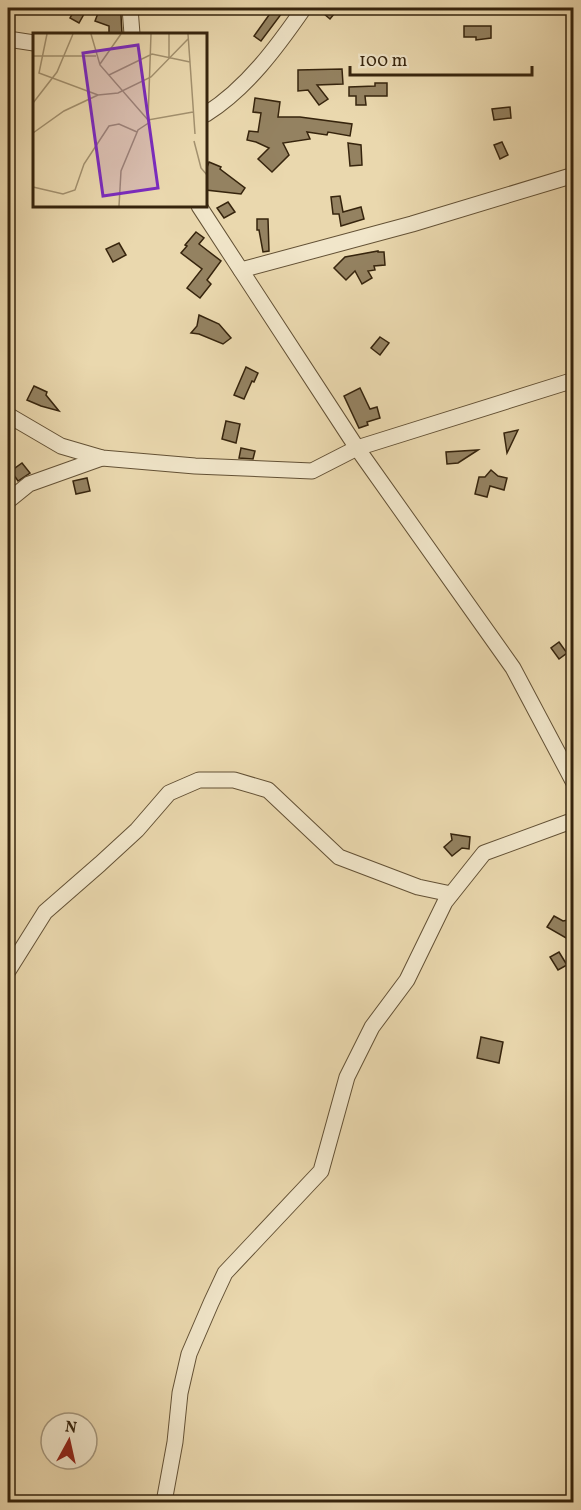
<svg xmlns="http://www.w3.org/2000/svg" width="581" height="1510" viewBox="0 0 581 1510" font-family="Vollkorn,serif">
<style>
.building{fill:#948261;stroke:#36240d;stroke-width:1.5}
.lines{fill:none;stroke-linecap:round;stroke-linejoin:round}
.minor-casing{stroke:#635135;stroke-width:17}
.minor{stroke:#f1e6ca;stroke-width:15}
.inset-road{fill:none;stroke:#a2906e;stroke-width:1.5}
.view{fill:#7b2cbf;fill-opacity:0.15;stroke:#7b2cbf;stroke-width:3}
.inset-edge{fill:none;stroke:#36240d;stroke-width:3}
</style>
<rect width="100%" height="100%" fill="#ead8ae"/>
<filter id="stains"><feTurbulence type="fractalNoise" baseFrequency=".00333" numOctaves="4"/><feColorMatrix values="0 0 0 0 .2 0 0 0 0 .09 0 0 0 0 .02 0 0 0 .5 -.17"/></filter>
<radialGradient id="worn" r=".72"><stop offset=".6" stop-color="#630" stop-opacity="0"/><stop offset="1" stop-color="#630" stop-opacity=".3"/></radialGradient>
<!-- building -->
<g class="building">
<polygon points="100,8 112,12 115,9 121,15 122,34 109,34 109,26 95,21"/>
<polygon points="274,8 282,13 261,41 254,36"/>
<polygon points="317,8 339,8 330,19"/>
<polygon points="75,9 84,14 79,23 70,18"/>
<polygon points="464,26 491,26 491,38 476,40 476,37 464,37"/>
<polygon points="342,69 343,84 317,85 328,99 319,105 308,90 298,91 298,70"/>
<polygon points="375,83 387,83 387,96 365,96 366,105 356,105 356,96 349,96 349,87 375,86"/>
<polygon points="255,98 280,102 278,117 300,117 352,124 350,136 328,132 327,135 307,132 310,139 283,143 289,155 272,172 258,159 269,148 256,142 247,140 249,131 258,132 261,113 253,112"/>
<polygon points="510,107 511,118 494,120 492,109"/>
<polygon points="502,142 508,155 500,159 494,145"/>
<polygon points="348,143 361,145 362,165 350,166"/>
<polygon points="209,162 221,167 220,169 245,188 241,194 206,190 207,173 206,170"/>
<polygon points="340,196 343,212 361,207 364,219 341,226 339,214 333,214 331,197"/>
<polygon points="228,202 235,212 224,218 217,208"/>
<polygon points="257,219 268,219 269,251 263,252 259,230 257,230"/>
<polygon points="196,232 204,238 199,244 221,261 207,280 211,284 200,298 187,288 202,269 181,253 187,246 185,245"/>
<polygon points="119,243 126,255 113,262 106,249"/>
<polygon points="378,251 378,252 384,252 385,265 374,266 375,270 368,271 372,278 362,284 355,271 346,280 334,268 345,257"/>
<polygon points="199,315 219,324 231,338 223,344 199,334 191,333 197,326"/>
<polygon points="380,337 389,343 380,355 371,348"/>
<polygon points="246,367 258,373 254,382 252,381 244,399 234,395"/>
<polygon points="34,386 47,392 46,395 59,411 41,406 27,400"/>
<polygon points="360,388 370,409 377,407 380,418 367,422 368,425 359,428 344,396"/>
<polygon points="226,421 240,424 236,443 222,439"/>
<polygon points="518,430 507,453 504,433"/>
<polygon points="241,448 255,451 253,459 239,458"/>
<polygon points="478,450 458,463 447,464 446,452"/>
<polygon points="22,463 30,473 18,481 11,471"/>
<polygon points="491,470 498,476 507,478 504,490 490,486 487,497 475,494 479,477 485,477"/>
<polygon points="87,478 90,491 76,494 73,481"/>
<polygon points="559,642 567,653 559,659 551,648"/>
<polygon points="451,834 470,837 469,849 462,848 452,856 444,847 452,840"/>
<polygon points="554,916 563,921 573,919 573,942 547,927"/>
<polygon points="559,952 567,965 558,970 550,957"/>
<polygon points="481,1037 503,1042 499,1063 477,1058"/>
</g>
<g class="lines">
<defs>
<g id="minor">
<polyline points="130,8 132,34"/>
<polyline points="8,39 34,43"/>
<path d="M206,114C247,88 277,47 304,8"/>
<polyline points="199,206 357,448 513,668 574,783"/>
<polyline points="241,270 412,224 574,175"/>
<polyline points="8,415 61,446 102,458 195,466 312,471 357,448 574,380"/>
<polyline points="8,501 29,484 102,458"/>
<polyline points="8,971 45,912 100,864 137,830 169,793 199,780 234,780 268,790 339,857 418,887 451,894"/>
<polyline points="164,1502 175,1442 180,1393 189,1354 211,1303 225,1273 321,1171 347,1077 372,1027 407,980 445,902 484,853 574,820"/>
</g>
</defs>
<!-- minor casing -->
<use href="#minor" class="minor-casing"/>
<!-- minor -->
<use href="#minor" class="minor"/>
</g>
<!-- overview -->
<g transform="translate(33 33)">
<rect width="174" height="174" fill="#ead8ae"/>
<path class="inset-road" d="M14,1L6,40L65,62L85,60L118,44L155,6M58,1L67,32L115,87L160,79M136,1V25M155,1L162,101M0,23H63M67,31L88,1M76,42L119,21L157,29M0,70L24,39L40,1M115,87L118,1M0,100L31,78L65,62M161,108L168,135L174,142M0,154L30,161L42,157L51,131L76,93L86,91L104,99M86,173L88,138L105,97L117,89"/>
<path class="view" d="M105,12L125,155L70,163L50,20Z"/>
<rect width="174" height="174" class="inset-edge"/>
</g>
<!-- margin -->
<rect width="581" height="1510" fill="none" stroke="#ead8ae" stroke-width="30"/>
<rect x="9" y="9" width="563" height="1492" fill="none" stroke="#36240d" stroke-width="3"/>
<rect x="15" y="15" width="551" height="1480" fill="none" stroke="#36240d" stroke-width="1.5"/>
<!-- north arrow -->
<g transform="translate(69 1441) rotate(8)"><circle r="28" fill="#f1e6ca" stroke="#a6987e" stroke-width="1.5"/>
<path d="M0-4.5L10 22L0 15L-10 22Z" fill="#8f2418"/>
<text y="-9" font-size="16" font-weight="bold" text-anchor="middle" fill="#36240d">N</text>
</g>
<!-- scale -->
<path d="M350 66v9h182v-9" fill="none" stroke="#36240d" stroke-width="3"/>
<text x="359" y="66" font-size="18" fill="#36240d" stroke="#f1e6ca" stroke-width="4.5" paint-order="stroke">100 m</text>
<rect width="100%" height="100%" filter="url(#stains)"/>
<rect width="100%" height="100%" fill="url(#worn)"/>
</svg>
